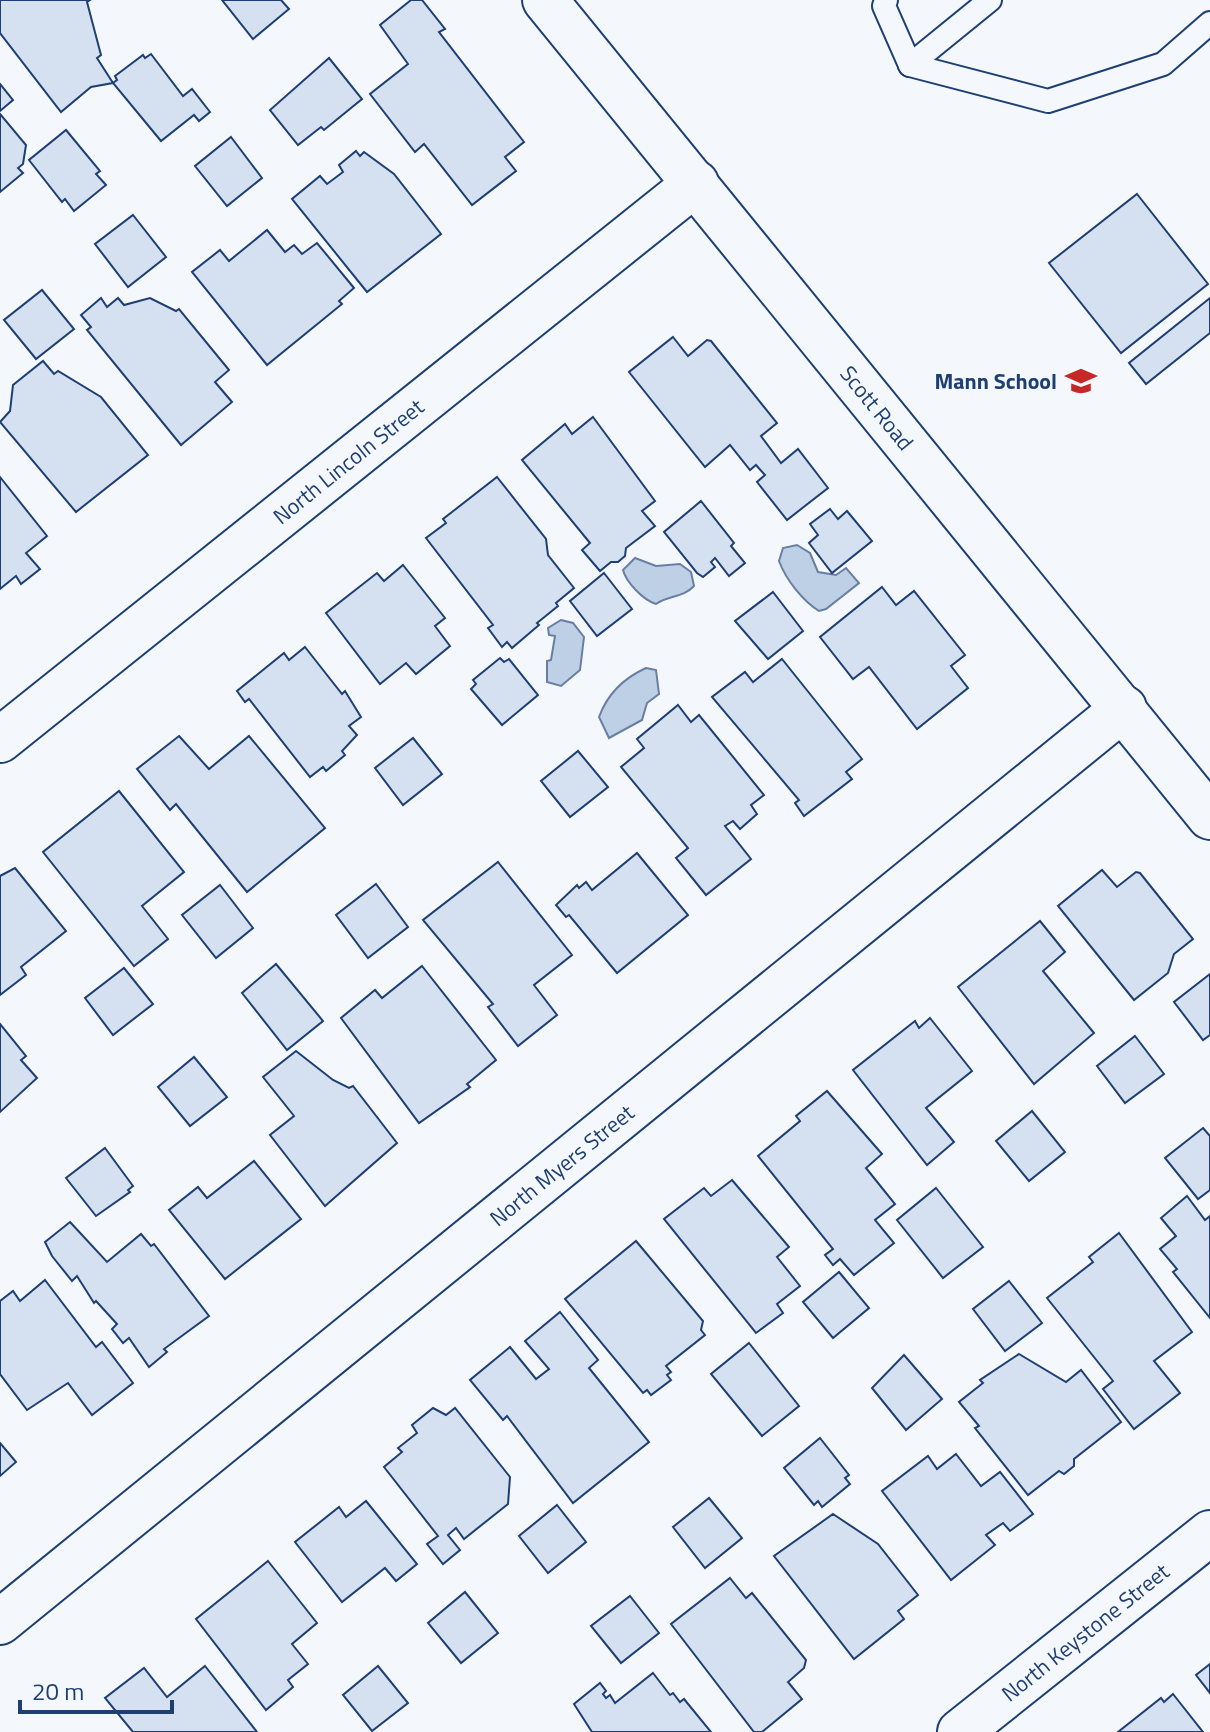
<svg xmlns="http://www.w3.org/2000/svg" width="1210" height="1732" viewBox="0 0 1210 1732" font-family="'Titillium Web',sans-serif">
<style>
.water{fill:#bed0e5;stroke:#687fa3;stroke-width:2}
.building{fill:#d5e0f0;stroke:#1d3f73;stroke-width:2}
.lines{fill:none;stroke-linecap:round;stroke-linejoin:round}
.service-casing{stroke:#1d3f73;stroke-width:26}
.minor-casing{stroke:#1d3f73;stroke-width:48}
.tertiary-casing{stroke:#1d3f73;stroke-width:48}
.service{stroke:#f4f7fb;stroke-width:22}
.minor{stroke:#f4f7fb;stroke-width:44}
.tertiary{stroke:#f4f7fb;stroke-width:44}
.labels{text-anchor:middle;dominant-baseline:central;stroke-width:6;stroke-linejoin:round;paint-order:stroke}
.poi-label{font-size:22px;font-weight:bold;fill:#1d3f73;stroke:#f4f7fb;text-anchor:end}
.street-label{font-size:22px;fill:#1d3f73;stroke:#f4f7fb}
</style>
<rect width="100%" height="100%" fill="#f4f7fb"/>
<!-- water -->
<g class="water">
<path d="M797,545L810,553L818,572L836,575L846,568L859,583L826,609L819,611C803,601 786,580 779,561L783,548Z"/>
<path d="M635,558L656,566L680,564L691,572L694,586C683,598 669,595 656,604C643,600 626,582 623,570Z"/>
<polygon points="561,620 573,623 584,637 580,670 561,686 547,682 547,661 551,660 555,636 549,635 548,628"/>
<path d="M646,668L656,670L659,694L647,703L642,720L609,738L599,717C607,695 624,678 646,668Z"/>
</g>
<!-- building -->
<g class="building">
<polygon points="0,0 90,0 87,2 101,55 97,58 113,83 91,87 61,112 0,33"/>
<polygon points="222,0 281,0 289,9 253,39"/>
<polygon points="411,0 422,0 445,29 439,32 524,142 505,157 516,171 472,205 424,144 415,152 370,94 408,64 380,25"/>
<polygon points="151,54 183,96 192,89 210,112 199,121 194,115 161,141 113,83 117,80 115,76 143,55 145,58"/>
<polygon points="329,58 362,99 324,130 321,127 298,145 270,110"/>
<polygon points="0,84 13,100 0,111"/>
<polygon points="0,114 26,145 23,164 18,168 23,173 0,192"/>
<polygon points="66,130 100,171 96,174 106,185 74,211 65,199 62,202 29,160"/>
<polygon points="231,137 262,178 227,206 195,166"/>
<polygon points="356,151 360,156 364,152 394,174 441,234 367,292 292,199 320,176 327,184 343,172 339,165"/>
<polygon points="1137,194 1208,284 1121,353 1049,263"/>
<polygon points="133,215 166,257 128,287 95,244"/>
<polygon points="267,230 285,252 294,245 302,254 317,243 354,288 339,301 342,304 267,365 192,272 220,250 229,261"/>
<polygon points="42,290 74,329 36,359 4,320"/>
<polygon points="101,298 107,307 118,298 124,305 150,298 176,311 179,309 229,370 215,382 232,402 181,445 87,330 91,327 81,315"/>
<polygon points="1210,298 1210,333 1146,384 1129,363"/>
<polygon points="673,337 688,356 707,340 711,341 777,423 761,436 781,463 798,449 828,488 787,520 757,482 765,475 756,465 750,470 730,445 705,467 629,372"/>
<polygon points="43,361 54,374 58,371 101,397 148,455 76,512 0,422 10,411 13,385"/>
<polygon points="593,417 655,501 642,511 655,526 626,548 625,556 618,562 611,562 600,571 582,550 590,543 522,460 565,424 572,434"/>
<polygon points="0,477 47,536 26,553 40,569 21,584 16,576 0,589"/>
<polygon points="497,477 546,539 548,555 574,588 556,603 558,606 537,623 539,625 512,648 507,642 502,647 488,628 493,625 426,538 446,523 443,519"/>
<polygon points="701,501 734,543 731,546 745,563 729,576 715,558 711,562 715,567 703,577 697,573 664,532"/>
<polygon points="830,509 838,519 847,511 872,541 832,573 809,543 818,535 810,524"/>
<polygon points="403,565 445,618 435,626 450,646 416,674 406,663 380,684 326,613 377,573 384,581"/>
<polygon points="604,573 632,609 597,636 570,601"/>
<polygon points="882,587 896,605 914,591 965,655 951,666 968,688 917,729 869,667 853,679 820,637"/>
<polygon points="773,592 803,631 768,659 735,621"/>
<polygon points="305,647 342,694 345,691 361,717 349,726 357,735 342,751 345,755 326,771 323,767 310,777 249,699 245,702 237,691 284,653 289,660"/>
<polygon points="500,658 504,662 509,659 538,695 502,725 471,689 476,684 473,680"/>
<polygon points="782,659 862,759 846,772 852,779 804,816 795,803 799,800 712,697 745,672 753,682"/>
<polygon points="678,705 691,722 699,715 764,795 751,805 757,814 740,829 733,821 725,826 751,859 706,895 676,858 688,848 621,767 644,748 637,739"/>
<polygon points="179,736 209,769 249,736 325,828 247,892 176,804 170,810 137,769"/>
<polygon points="413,738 442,774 403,805 375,768"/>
<polygon points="578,751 608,787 570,817 541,781"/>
<polygon points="119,791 184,872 142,906 168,939 134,966 43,852"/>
<polygon points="637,853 688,915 617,973 569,915 566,917 556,905 577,885 579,888 586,882 592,890"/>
<polygon points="498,862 572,955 534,985 557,1015 518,1046 488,1007 493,1004 423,920"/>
<polygon points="15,868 66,931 21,967 26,975 0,995 0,876"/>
<polygon points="1102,870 1117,887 1136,872 1140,873 1193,939 1174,954 1168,973 1134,1000 1058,906"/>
<polygon points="376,884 408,927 368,958 336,915"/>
<polygon points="220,885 253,928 216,958 182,915"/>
<polygon points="1040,921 1065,952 1043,971 1094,1033 1034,1084 958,987"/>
<polygon points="276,964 323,1021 287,1050 242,993"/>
<polygon points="422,966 496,1060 467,1084 470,1087 419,1123 341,1018 375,990 382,998"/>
<polygon points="124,968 153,1004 113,1035 85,998"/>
<polygon points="1210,974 1210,1035 1203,1040 1174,1002"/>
<polygon points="930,1018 972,1071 926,1108 954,1142 927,1165 853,1070 915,1021 919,1028"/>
<polygon points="0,1024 26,1056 21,1060 37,1078 0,1112"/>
<polygon points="1135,1036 1164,1074 1125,1103 1097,1066"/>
<polygon points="296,1051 333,1080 349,1088 353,1086 397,1143 325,1206 270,1135 294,1116 263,1077"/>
<polygon points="194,1057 227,1097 190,1126 158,1087"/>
<polygon points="827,1091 882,1154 866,1168 895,1204 875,1220 894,1243 854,1275 840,1259 833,1265 825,1255 833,1249 758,1156 800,1121 796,1116"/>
<polygon points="1032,1111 1065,1152 1029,1181 996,1141"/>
<polygon points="1203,1128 1210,1136 1210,1190 1198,1199 1165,1158"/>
<polygon points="105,1148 133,1186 128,1190 130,1192 96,1216 66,1178"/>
<polygon points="254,1161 301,1219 225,1279 169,1210 198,1187 207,1198"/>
<polygon points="732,1180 789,1247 777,1257 800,1286 777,1304 783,1313 756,1333 664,1219 704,1188 711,1196"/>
<polygon points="936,1188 983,1247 943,1278 897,1220"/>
<polygon points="1187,1196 1205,1220 1210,1216 1210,1318 1173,1272 1177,1269 1160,1249 1176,1236 1161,1218"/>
<polygon points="70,1222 107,1262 141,1234 151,1246 154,1244 209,1316 164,1349 167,1352 149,1367 129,1338 123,1343 112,1329 117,1324 96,1301 94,1303 77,1276 72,1281 52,1256 45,1242"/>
<polygon points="1119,1233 1192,1332 1154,1361 1180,1393 1134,1429 1103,1389 1113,1381 1047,1298 1093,1262 1089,1257"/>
<polygon points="636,1241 703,1321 701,1330 705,1335 666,1366 671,1372 667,1375 671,1380 651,1395 647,1390 643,1393 565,1299"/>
<polygon points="839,1272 869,1308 833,1338 803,1302"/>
<polygon points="45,1280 96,1347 102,1342 133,1383 92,1415 68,1383 27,1410 0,1374 0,1301 13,1291 20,1301"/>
<polygon points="1009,1281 1042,1323 1005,1351 973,1309"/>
<polygon points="560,1312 598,1360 589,1368 649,1442 573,1503 507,1416 503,1420 470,1380 510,1347 536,1379 549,1369 525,1341"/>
<polygon points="749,1343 799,1406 762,1436 711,1374"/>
<polygon points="1019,1354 1066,1382 1081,1370 1121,1422 1074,1459 1074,1466 1064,1474 1059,1471 1028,1495 975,1428 979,1426 959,1402 983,1383 980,1380"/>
<polygon points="904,1355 942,1399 906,1430 872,1388"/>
<polygon points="433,1408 446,1415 455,1408 510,1477 508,1504 464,1539 456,1528 448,1535 460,1550 443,1564 427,1544 438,1536 384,1467 402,1452 398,1448 417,1433 412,1425"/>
<polygon points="820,1438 849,1475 845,1478 850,1484 822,1507 818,1501 814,1505 784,1468"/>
<polygon points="0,1443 16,1462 0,1476"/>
<polygon points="956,1454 981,1486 1000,1472 1033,1514 1010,1531 1003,1523 986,1535 995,1545 951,1580 882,1491 928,1456 937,1469"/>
<polygon points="709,1498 742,1538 705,1568 673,1527"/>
<polygon points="366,1501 417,1564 396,1581 385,1568 342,1602 295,1542 339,1507 346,1517"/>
<polygon points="557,1505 586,1542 548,1573 519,1536"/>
<polygon points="833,1514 878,1544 918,1595 898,1611 904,1619 854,1659 774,1556"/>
<polygon points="268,1561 317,1623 292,1644 308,1664 288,1680 293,1687 266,1710 196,1619"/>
<polygon points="730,1578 746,1598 752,1593 806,1660 804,1668 788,1682 802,1699 762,1732 754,1732 671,1624"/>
<polygon points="465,1592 498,1633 461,1663 428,1623"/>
<polygon points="630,1596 659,1633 621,1663 591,1626"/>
<polygon points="1210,1664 1210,1693 1196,1675"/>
<polygon points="205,1666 257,1732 133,1732 105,1698 144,1668 167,1697"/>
<polygon points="378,1666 408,1703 372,1731 343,1695"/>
<polygon points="653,1673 670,1695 673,1693 680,1702 684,1699 711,1732 592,1732 574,1704 600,1683 606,1691 603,1694 606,1698 610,1695 615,1703"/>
<polygon points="1173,1694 1203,1732 1118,1732 1161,1698 1164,1702"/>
</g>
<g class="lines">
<defs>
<g id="service">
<polyline points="886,0 884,6 910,65"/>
<polyline points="910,65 1048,101 1163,64 1210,23"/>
<polyline points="910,65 990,0"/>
</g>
<g id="minor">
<path id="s1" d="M0,740L696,183"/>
<path id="s2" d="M0,1622L1124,708"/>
<path id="s3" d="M960,1732L1210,1533"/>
</g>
<g id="tertiary">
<path id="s4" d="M545,0L1210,817"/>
</g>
</defs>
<!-- service casing -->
<use href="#service" class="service-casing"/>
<!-- minor casing -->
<use href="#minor" class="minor-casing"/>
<!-- tertiary casing -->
<use href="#tertiary" class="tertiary-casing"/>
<!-- service -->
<use href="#service" class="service"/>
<!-- minor -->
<use href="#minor" class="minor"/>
<!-- tertiary -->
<use href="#tertiary" class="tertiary"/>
</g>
<!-- icons -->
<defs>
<symbol id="school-bare" viewBox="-9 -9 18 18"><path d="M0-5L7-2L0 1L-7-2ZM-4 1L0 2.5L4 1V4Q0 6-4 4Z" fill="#c62828" stroke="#f4f7fb" stroke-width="2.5" paint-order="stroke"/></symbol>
</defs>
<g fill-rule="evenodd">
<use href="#school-bare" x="1059" y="359" width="44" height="44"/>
</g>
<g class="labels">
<!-- poi labels -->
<g class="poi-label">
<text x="1057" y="381">Mann School</text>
</g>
<!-- street labels -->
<g class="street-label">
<text stroke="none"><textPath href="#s4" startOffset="526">Scott Road</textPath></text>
<text stroke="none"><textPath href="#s1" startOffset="446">North Lincoln Street</textPath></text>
<text stroke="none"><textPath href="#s2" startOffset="724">North Myers Street</textPath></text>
<text stroke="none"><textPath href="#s3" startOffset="160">North Keystone Street</textPath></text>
</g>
</g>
<!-- scale -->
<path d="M20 1700v12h152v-12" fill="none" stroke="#1d3f73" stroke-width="4"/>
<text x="32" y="1700" font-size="24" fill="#1d3f73" stroke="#f4f7fb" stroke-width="6" paint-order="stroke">20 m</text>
</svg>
